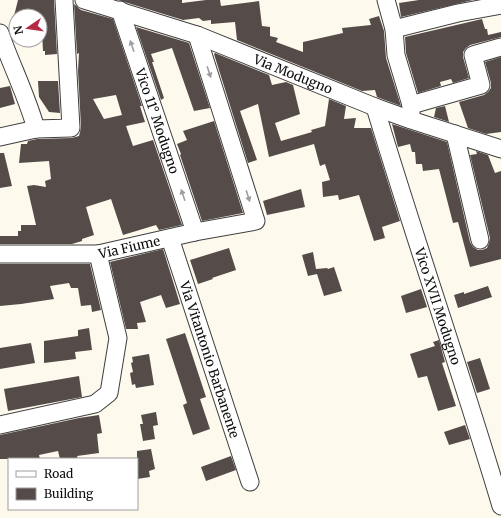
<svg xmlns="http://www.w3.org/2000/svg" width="501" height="518" viewBox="0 0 501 518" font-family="Merriweather,serif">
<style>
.building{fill:#554c49;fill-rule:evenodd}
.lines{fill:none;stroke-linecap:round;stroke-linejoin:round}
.minor-casing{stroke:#3f3f3f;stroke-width:19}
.minor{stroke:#fff;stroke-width:17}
.oneway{fill:#9e9e9e}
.labels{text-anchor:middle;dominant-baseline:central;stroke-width:4;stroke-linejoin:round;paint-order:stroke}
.street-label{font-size:13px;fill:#0c0c0c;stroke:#fff}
</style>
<rect width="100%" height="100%" fill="#fef9ed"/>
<!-- building -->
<g class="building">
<polygon points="18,0 54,0 57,54 45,55 45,51 43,51 42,32 40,32 40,16 14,16"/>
<polygon points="118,0 182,0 182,3 206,0 220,0 221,6 259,1 262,26 270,27 270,36 278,38 276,42 303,52 303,42 343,33 342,28 371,25 369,19 379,16 384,31 386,58 401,106 377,97 375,90 362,91 237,40 235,22 211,24 211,20 203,21 199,18 183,20"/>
<polygon points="419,0 473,0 401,17 399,3"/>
<path d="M74,4L81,10L113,19L142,106H140L145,122L126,126L133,146L153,140L182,225L159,230L156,225L123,235L111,199L86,207L94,235L82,239V241L72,244H0V236H18V231H21V225H36L27,186L34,185L46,187L45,181L51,179L49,161L19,163L21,144H27L28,141L37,139L72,138L79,136L80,132L81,127L78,71L79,53L77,54ZM116,95L122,115L104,119L93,99Z"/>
<polygon points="482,19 485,29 487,29 488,35 501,32 501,37 470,45 466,48 463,52 463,57 469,78 453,83 451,79 440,82 441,86 418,93 406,53 405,37"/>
<polygon points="136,27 189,43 210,108 194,111 172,48 151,54 154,62 152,62 164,98 161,100"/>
<polygon points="215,53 269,75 272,85 286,82 293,85 300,114 275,123 281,141 312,132 311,130 325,126 329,99 346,106 344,119 356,118 354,128 371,128 400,221 382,227 385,238 374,241 359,195 339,200 338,195 323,197 322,182 330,180 325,164 320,166 314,144 269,157 258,104 240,111 257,160 248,163 214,54"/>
<polygon points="501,57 501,132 486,134 468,128 459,102 484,95 488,92 491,88 491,83 485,62"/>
<polygon points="38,81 58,81 60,113 49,112 39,97"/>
<polygon points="10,86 15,104 0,108 0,88"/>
<polygon points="445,106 449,122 434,117 436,108"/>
<polygon points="214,121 243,213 202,221 180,155 181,154 177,144 187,140 183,131"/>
<polygon points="392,124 447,142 470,242 473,247 478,250 482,250 487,248 489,243 490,238 470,155 477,154 476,151 488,155 495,173 501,171 501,259 470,267 458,222 453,223 439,169 423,171 422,164 416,164 415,152 412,152 410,144 398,147"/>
<polygon points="0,153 4,153 12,186 0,188"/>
<polygon points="301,189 305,207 267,215 263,201"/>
<polygon points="229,248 236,270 212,278 213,279 198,284 190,260"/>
<polygon points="163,249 180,304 166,308 161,295 140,302 146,322 137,323 138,329 126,329 110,262"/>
<polygon points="313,252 316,269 327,268 328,269 334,267 342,291 324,296 317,274 308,276 302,255"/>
<polygon points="0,264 90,264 101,310 92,312 91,305 81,306 78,288 71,288 69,283 50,286 54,299 21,304 0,306"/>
<polygon points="488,286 492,297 458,308 454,295 464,292 464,294"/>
<polygon points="421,289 427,307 406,313 401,296"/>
<polygon points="89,328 92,350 75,352 76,359 44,363 44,341 78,336 78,330"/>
<polygon points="185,333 206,397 200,399 210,429 193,435 183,405 187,403 166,339"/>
<polygon points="439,340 445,362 442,363 456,406 438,411 427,376 418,378 410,354 435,346 433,342"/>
<polygon points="31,343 35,363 0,369 0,348"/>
<polygon points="149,354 154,385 136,388 135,384 132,385 130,373 133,372 131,363 133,362 132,357"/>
<polygon points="480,358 490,389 477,393 467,362"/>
<polygon points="79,376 82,397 8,411 4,389"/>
<polygon points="156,412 158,425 153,426 155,439 143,441 140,424 143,424 141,415"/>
<polygon points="99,415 102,433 97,434 99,453 77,456 78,459 60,459 58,451 39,455 40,459 0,459 0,435 79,418"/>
<polygon points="465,425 470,439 449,445 444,432"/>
<polygon points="151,449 155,469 149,471 150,477 137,479 137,451"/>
<polygon points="231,456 236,470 206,481 201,467"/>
</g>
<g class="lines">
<defs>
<g id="minor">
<path id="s1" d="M84,0L197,35L375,107L411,120L501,149"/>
<polyline points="386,0 394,29 396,55 411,105 411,116"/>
<path id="s2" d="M120,10L195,232"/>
<polyline points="394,29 458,13 501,5"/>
<path d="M0,33C11,65 27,96 36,129"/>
<polyline points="411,105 481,85 473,55 501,47"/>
<path id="s3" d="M375,107C415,240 461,372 501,506"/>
<polyline points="455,134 480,240"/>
<polyline points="0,137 36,129 71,128 64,0"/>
<path id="s4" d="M170,238L250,482"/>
<path id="s5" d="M0,254H98L195,232L256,221L197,35"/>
<polyline points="0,425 95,404 109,393 118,338 98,254"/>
</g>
</defs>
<!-- minor casing -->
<use href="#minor" class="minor-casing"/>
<!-- minor -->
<use href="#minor" class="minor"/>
</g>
<!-- one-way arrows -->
<defs><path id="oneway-solid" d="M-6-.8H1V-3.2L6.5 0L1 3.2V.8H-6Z"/></defs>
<g class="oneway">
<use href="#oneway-solid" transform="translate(132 46) rotate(-109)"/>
<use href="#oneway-solid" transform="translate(209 72) rotate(72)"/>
<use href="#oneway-solid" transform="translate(183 195) rotate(-109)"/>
<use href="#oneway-solid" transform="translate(248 196) rotate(72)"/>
</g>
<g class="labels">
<!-- street labels -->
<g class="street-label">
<text stroke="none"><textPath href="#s1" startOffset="222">Via Modugno</textPath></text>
<text stroke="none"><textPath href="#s2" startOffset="117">Vico 11° Modugno</textPath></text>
<text stroke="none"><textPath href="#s5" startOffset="130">Via Fiume</textPath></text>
<text stroke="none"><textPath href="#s3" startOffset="209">Vico XVII Modugno</textPath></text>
<text stroke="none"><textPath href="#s4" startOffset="128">Via Vitantonio Barbanente</textPath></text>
</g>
</g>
<!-- legend -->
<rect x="8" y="458" width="130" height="52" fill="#ffffff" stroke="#9e9e9e"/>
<rect x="16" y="471" width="20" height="6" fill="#ffffff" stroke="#9e9e9e"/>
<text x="44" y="478" font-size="12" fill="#0c0c0c">Road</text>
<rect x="16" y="488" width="20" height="12" fill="#554c49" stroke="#9e9e9e"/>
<text x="44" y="498" font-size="12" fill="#0c0c0c">Building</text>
<!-- north arrow -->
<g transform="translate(28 28) rotate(257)"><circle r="19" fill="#ffffff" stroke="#9e9e9e"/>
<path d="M0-3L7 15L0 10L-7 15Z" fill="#b62b43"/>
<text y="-6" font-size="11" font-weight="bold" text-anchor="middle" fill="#0c0c0c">N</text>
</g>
</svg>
